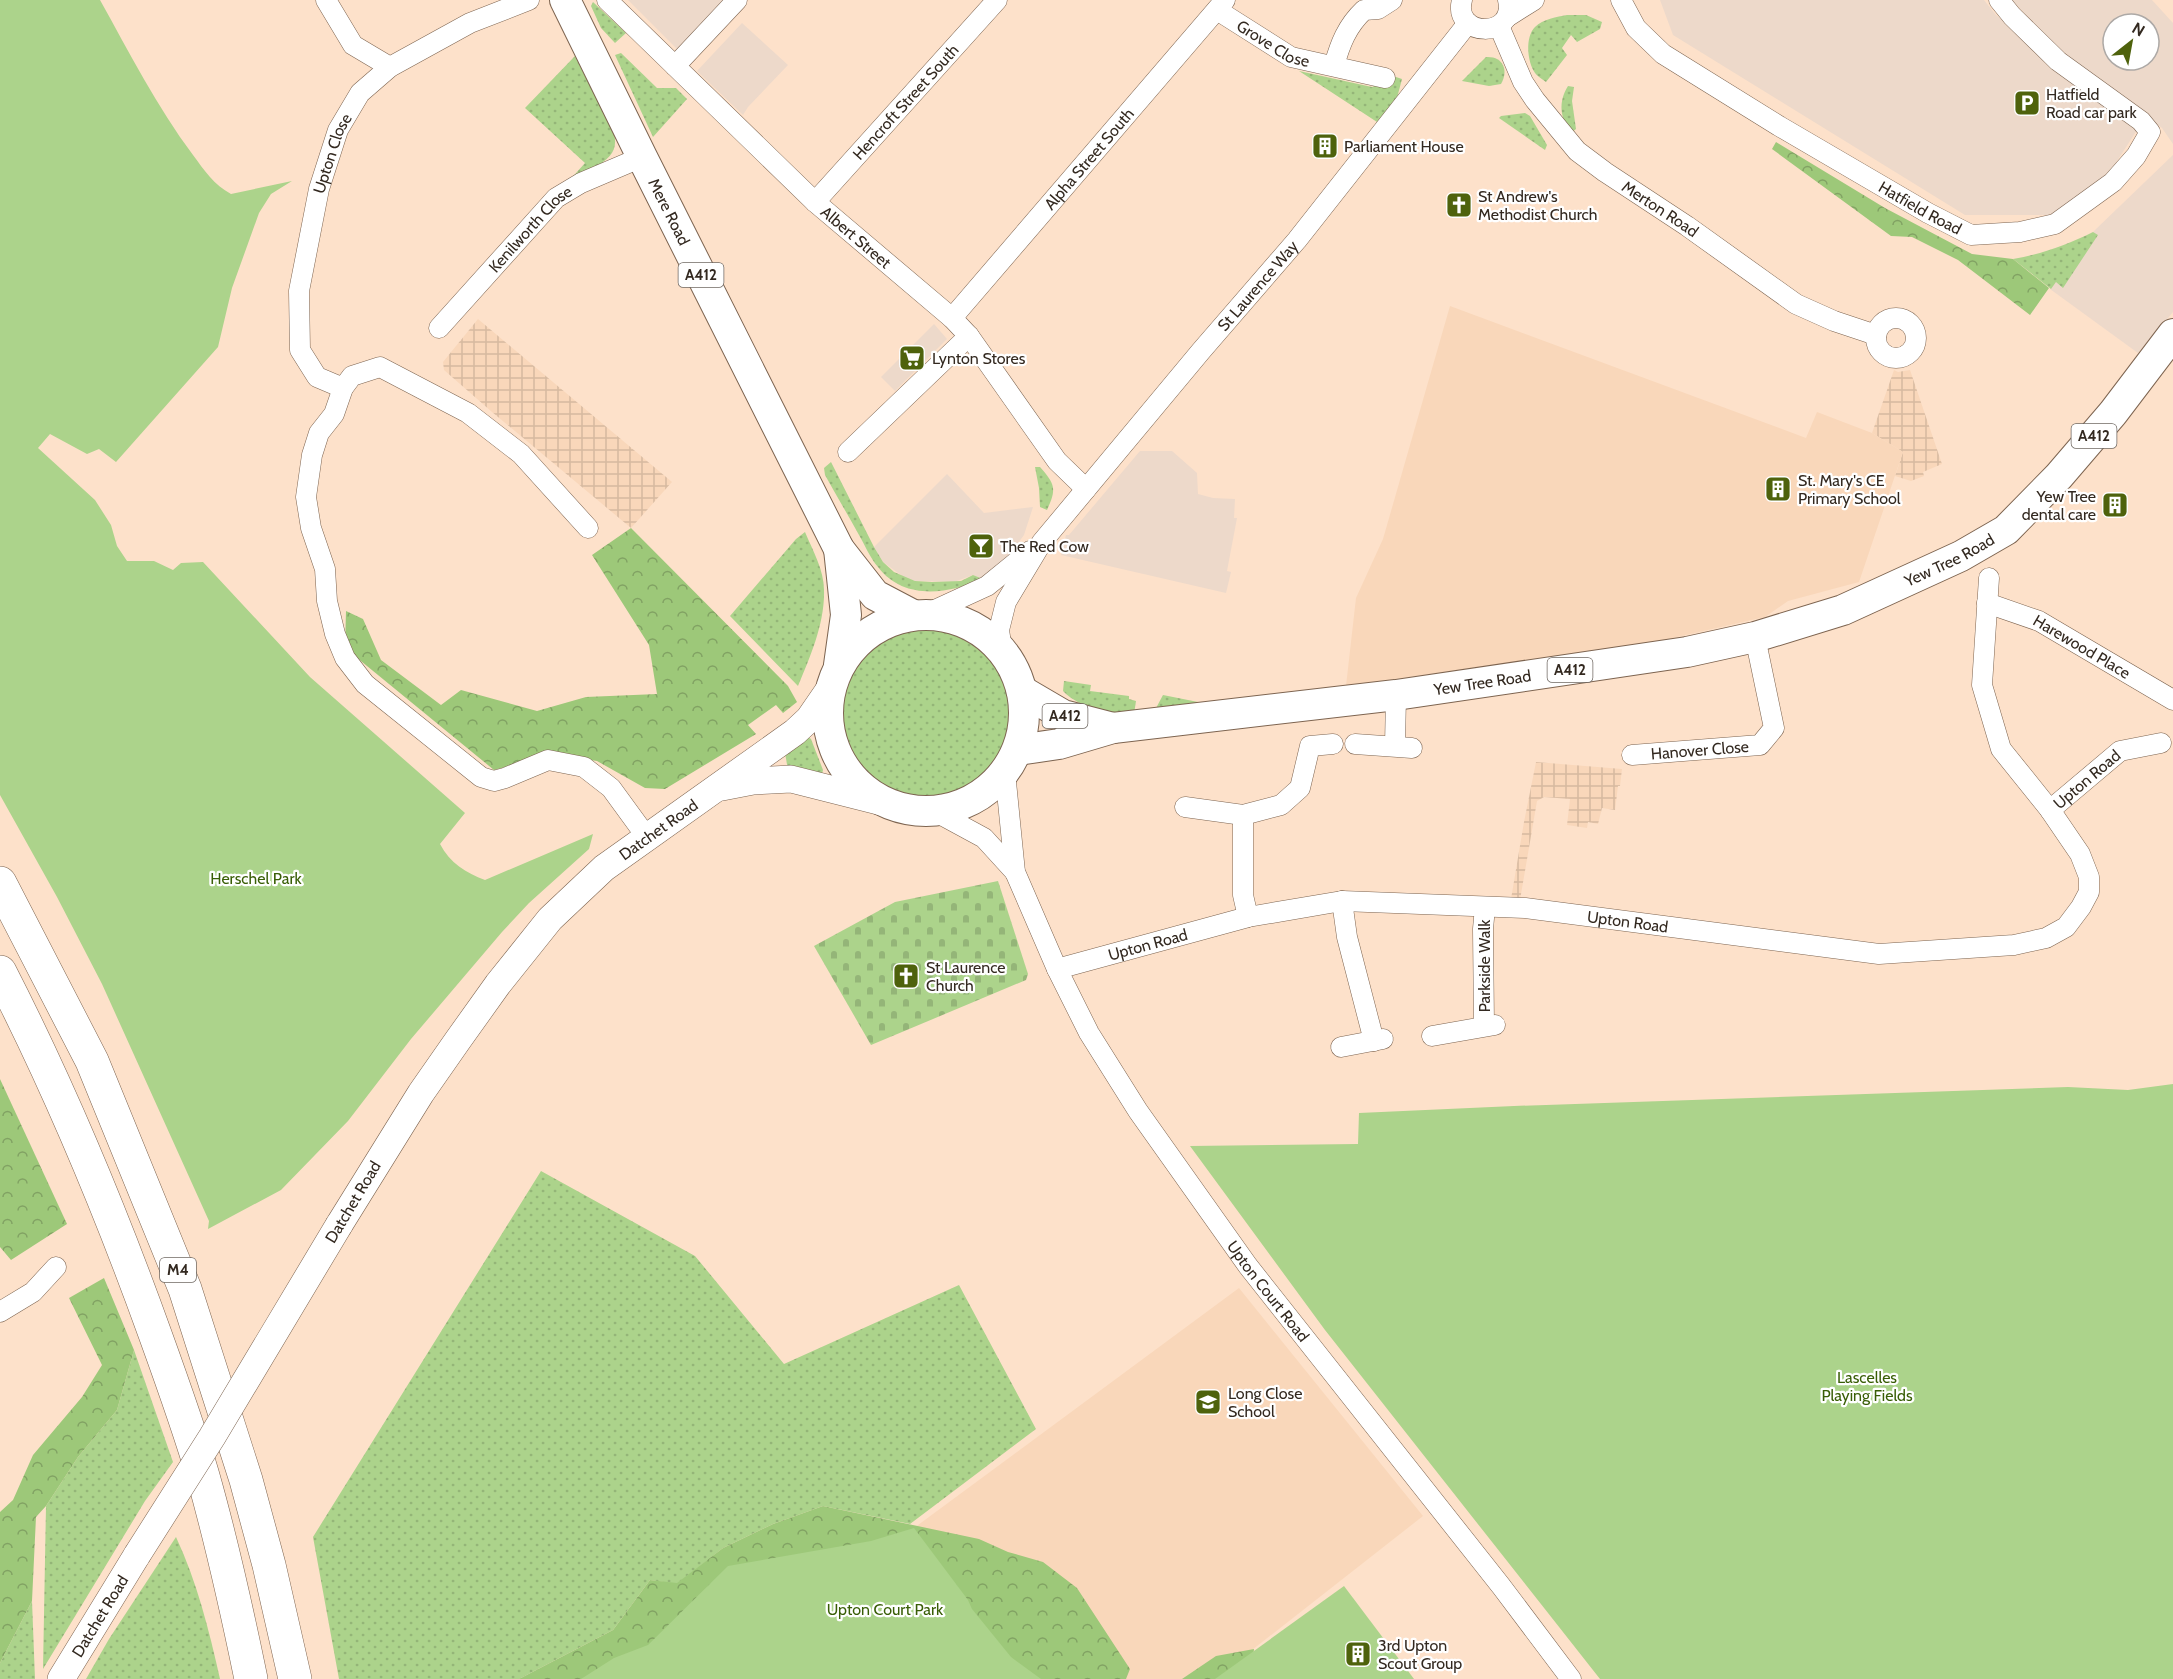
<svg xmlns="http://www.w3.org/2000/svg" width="2173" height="1679" viewBox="0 0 2173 1679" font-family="Cabin,sans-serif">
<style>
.commercial{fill:#edd9ca;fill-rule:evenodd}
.industrial{fill:url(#industrial-grid)}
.built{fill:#f9d7ba}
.grass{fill:url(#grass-dots)}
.forest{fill:url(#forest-crowns)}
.cemetery{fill:url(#cemetery-stones)}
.green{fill:#acd38b}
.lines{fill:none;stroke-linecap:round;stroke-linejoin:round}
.minor-casing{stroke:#7d6450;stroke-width:21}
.secondary-casing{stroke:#7d6450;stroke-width:28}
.primary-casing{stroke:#7d6450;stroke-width:32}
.motorway-casing{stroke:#7d6450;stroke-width:34}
.minor{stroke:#fff;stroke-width:20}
.secondary{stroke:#fff;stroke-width:27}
.primary{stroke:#fff;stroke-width:30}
.motorway{stroke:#fff;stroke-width:33}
.secondary-bridge-casing{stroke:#7d6450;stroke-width:28;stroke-linecap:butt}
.secondary-bridge{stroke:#fff;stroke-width:27}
.labels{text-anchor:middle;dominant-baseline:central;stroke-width:4.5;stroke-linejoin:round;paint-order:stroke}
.shield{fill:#fff;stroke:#706963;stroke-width:1.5}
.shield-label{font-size:15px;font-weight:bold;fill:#332920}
.street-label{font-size:16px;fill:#332920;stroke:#fff}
.poi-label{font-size:16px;fill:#332920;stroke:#fff;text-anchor:start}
.park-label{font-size:16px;fill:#395e06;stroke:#fff}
</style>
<defs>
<pattern id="industrial-grid" width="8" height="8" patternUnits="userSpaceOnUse" patternTransform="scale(1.5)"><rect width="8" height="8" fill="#f9d7ba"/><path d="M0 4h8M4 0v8" fill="none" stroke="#d6b9a0"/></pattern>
<pattern id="grass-dots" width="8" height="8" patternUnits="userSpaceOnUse" patternTransform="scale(1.5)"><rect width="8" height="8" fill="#acd38b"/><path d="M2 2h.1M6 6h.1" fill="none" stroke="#94b578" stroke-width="1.8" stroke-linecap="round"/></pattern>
<pattern id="forest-crowns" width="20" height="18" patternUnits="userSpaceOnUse" patternTransform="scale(1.5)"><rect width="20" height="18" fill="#9dc879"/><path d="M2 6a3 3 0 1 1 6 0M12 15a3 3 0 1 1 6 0" fill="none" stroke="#81a263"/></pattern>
<pattern id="cemetery-stones" width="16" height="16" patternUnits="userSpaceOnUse" patternTransform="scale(1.5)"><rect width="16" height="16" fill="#acd38b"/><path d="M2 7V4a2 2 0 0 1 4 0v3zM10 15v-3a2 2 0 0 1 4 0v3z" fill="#94b578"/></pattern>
</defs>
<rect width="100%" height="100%" fill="#fde1ca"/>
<!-- commercial -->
<g class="commercial">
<polygon points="628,0 728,0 679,51"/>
<polygon points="1660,0 1984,0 1996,15 2141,124 2106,178 2058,215 1965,215 1673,35"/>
<path d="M2012,0H2152L2173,23V144L2162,128L2061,55ZM2113,24H2149V60H2113Z"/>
<polygon points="742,23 788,65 748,107 743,115 697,71"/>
<polygon points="2173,155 2173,312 2138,353 2050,289 2094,231"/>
<polygon points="934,324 947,339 895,391 881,377"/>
<polygon points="1140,451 1172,451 1197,473 1198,494 1213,498 1235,499 1234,518 1237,518 1227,571 1231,572 1226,593 1061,555 1066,535 1069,535"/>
<polygon points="947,474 984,513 1033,507 1024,535 1006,559 983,579 973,575 954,582 915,581 905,578 883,562 874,547"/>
</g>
<!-- industrial -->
<g class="industrial">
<polygon points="478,319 672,482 631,528 492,412 444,370 443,362"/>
<polygon points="1894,370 1898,372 1910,370 1942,464 1923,472 1924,476 1911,481 1895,476 1903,452 1872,433"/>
<polygon points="1536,762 1622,769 1620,786 1618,786 1615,810 1602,808 1598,824 1588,822 1587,828 1567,825 1570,799 1544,797 1537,801 1520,900 1511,899 1524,822"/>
</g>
<!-- built -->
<g class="built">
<polygon points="1450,306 1806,438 1817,412 1872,433 1903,452 1859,582 1788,601 1765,617 1655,642 1346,686 1356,598 1383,539"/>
<polygon points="1239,1288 1423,1516 1215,1679 1041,1679 914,1528"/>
</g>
<!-- grass -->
<g class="grass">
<polygon points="593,2 626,33 615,43 601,28 591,6"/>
<path d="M1567,15H1586L1602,22L1600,29L1577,42L1571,35L1562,48L1567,55L1546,82C1542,79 1537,76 1535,73C1527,61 1525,37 1535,27C1543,19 1557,17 1567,15Z"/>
<polygon points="621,53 657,88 676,88 687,99 653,137 615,55"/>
<path d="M575,56L614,133C617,146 614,154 603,162L607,169L559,192L585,163L525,108Z"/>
<path d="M1486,57C1503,56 1509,70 1501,84L1489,86L1462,81Z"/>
<polygon points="1299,71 1372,87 1396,77 1402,79 1397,98 1377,122"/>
<path d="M1568,86L1574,87L1572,101L1576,129L1571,133C1560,118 1558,102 1568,86Z"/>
<polygon points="1525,113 1530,116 1547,145 1545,150 1499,118 1501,116"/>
<path d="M2093,232L2098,235L2063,288L2056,282L2051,289L2013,259C2042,254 2067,245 2093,232Z"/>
<path d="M831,462L874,547L883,562L894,572L915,581L932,582L961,581L973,575L983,579C948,594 904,601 878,567C870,558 865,545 859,535C848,515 836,495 825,475L824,468Z"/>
<path d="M1035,467H1040C1055,484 1057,489 1047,510L1040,507L1039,488Z"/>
<path d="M805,532C813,551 824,570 824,590C825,623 810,657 798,686L730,616L796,539Z"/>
<circle cx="925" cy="714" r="84"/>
<path d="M1064,681L1091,685L1090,691L1129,696V699L1136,701L1134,714C1109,713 1082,710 1063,691Z"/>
<polygon points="1163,695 1213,705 1155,710"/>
<polygon points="808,737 811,739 823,770 822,774 788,770 785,753"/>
<polygon points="541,1171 695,1256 784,1364 959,1285 1036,1429 910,1524 823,1506 773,1524 723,1548 677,1584 650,1580 613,1630 519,1679 339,1679 313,1537"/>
<polygon points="134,1350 173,1462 145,1501 43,1669 46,1506 78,1457 117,1410"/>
<path d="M176,1537C197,1582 209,1630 220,1679H86L109,1639Z"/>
<polygon points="32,1601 35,1679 0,1679 0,1663"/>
</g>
<!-- forest -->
<g class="forest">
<polygon points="1776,142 1885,208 1972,254 2013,259 2049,288 2030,315 1958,260 1912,237 1891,236 1772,149"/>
<polygon points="631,528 788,686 797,702 783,713 776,705 748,725 756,734 665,789 645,788 597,761 553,754 494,770 345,648 346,611 363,619 381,660 441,705 461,690 537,711 586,697 657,694 649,645 592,555"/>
<polygon points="0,1079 67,1224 11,1260 0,1247"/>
<polygon points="104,1278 134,1350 117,1410 78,1457 46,1506 36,1517 32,1601 0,1663 0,1512 13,1500 33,1455 82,1397 102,1365 69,1298"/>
<polygon points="823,1506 979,1539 1008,1552 1043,1562 1077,1588 1130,1669 1126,1679 519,1679 613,1630 650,1580 677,1583 723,1548 773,1524"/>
<polygon points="1254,1649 1251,1679 1182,1679 1216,1656"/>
</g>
<!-- cemetery -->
<polygon class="cemetery" points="998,881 1028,974 1026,980 871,1045 814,946 895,902"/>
<!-- green -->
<g class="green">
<path d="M0,0H100C129,52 157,107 193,155C204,170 214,185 231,194L292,181L271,194L259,213L232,288L218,347L116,462L99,449L87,454L50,434L38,448L95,500L111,525L117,546L127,561H154L173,570L181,563L203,562L310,677L465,813L440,844C450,863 466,873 485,880L593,834L589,849L529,903L502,932L411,1039L348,1121L281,1190L208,1229L209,1221L102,984L57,897L0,795Z"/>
<polygon points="2173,1084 2173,1679 1600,1679 1325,1330 1190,1146 1358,1144 1359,1113 1514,1106 2068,1087 2128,1090"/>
<polygon points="914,1528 968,1600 972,1609 1011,1657 1041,1679 581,1679 614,1658 648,1645 728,1566 871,1541"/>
<polygon points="1344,1586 1414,1679 1215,1679"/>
</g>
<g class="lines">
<defs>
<g id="minor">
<polyline points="326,0 353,45 390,67"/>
<path id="s1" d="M607,0L815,202L952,318L969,336L1057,461L1086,489"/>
<path d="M1462,0C1452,38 1517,39 1508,0"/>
<path id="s2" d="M1621,0L1636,28L1663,54L1779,126L1928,213L1971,235L2020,232L2055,224L2113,182L2136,156L2150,132L2141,121L2058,61L2012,16L1999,0"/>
<path id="s3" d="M1217,10L1291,57L1385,78"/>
<polyline points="1507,17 1534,0"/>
<path id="s4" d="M1499,26L1523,82L1535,100L1577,151L1605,172L1687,226L1796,304L1834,321L1876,335"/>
<polyline points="675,66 737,0"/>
<path d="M1334,66C1340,44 1347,26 1364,10L1378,9L1392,0"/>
<path id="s5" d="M815,202L997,0"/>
<path id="s6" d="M952,318L1225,0"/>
<circle cx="1896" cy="338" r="20"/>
<path id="s7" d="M439,328L556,198L581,183L642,157"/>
<path id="s8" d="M343,388L317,377L300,350L299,291L319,189L338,130L360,93L390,67L470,23L529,0"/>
<polyline points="848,452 969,336"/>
<polyline points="588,528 521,454 468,413 380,367 352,376 343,388 334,414 319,433 312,455 306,497 311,528 325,569 327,601 335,634 345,658 365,684 481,777 494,781 505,778 548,760 584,767 611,788 646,836"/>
<path id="s9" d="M1987,603L2039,621L2173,700"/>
<polyline points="926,614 987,586 1030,551"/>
<path id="s10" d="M1002,650L999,630L1006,602L1042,542L1201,351L1297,240L1468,23"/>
<polyline points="1355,744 1412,748"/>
<polyline points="1395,746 1396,695"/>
<path id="s11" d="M1632,755L1760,745L1774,728L1755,637"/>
<path id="s12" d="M1005,772L1015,872L1057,969L1089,1033L1138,1111L1248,1266L1501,1586L1571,1679"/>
<polyline points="1185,807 1243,815 1281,805 1300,788 1310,746 1333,744"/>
<path id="s13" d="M2050,810L2120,751L2161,743"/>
<polyline points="936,812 984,838 1015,872"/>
<polyline points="1243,815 1243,895 1248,917"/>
<polyline points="1342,901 1347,937 1374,1041"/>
<path id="s14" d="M1057,969L1248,917L1342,901L1525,908L1879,954L2014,945L2046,938L2066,927L2081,907L2089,892V877L2080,854L2050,810L2001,749L1982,685L1989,578"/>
<polyline points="1484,1026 1483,929 1485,907"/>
<polyline points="1432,1036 1495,1025"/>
<polyline points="1341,1047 1383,1039"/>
<polyline points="0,1312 33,1292 56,1267"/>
</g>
<g id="secondary">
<polyline points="722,787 753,781 791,779 882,802"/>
<path id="s15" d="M339,1225L421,1093L458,1040L498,984L550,919L604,868L795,732L809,719L829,690"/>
<path id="s16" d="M61,1679L137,1555"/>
</g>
<g id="primary">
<path id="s17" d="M565,0L642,157L839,549L875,595L913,615"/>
<circle cx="926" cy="713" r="98"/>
<polyline points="839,665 846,615 839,549"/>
<polyline points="1022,691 1063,715 1113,728"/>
<path id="s18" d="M1018,750L1059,744L1113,728L1396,695L1687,652L1755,637L1843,610L1961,556L2006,530L2059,476L2113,413L2173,334"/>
</g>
<g id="motorway">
<polyline points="0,883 92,1061 185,1289 246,1480 269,1565 295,1679"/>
<path d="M0,972C61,1091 110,1209 155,1334C172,1381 189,1428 203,1476C222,1543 237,1611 251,1679"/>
</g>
</defs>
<!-- minor casing -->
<use href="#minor" class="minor-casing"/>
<!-- secondary casing -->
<use href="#secondary" class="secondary-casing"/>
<!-- primary casing -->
<use href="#primary" class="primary-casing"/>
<!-- motorway casing -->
<use href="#motorway" class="motorway-casing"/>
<!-- minor -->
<use href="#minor" class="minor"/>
<!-- secondary -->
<use href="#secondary" class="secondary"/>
<!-- primary -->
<use href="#primary" class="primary"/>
<!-- motorway -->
<use href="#motorway" class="motorway"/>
<defs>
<polyline id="secondary-bridge" points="137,1555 212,1437 339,1225"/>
</defs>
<!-- secondary-bridge casing -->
<use href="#secondary-bridge" class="secondary-bridge-casing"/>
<!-- secondary-bridge -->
<use href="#secondary-bridge" class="secondary-bridge"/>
</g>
<!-- icons -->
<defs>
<symbol id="parking-square" viewBox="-11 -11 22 22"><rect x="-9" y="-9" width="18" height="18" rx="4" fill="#4e620c" stroke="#fff"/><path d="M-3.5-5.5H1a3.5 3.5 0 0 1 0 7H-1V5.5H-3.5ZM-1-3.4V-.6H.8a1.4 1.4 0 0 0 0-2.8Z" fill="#fff"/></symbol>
<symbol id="building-square" viewBox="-11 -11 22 22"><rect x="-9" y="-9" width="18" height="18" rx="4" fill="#4e620c" stroke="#fff"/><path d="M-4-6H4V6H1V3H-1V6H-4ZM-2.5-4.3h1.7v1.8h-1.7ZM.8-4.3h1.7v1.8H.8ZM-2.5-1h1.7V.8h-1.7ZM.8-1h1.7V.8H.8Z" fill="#fff"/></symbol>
<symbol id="church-square" viewBox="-11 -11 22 22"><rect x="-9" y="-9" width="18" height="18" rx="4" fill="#4e620c" stroke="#fff"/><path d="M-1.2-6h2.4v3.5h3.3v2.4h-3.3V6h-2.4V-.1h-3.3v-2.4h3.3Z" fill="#fff"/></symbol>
<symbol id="supermarket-square" viewBox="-11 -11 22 22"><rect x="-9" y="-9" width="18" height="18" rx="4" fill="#4e620c" stroke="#fff"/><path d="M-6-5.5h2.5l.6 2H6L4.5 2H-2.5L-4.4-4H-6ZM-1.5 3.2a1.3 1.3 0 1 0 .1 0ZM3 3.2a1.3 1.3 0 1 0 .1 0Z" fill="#fff"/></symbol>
<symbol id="bar-square" viewBox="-11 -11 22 22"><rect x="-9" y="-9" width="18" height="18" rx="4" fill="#4e620c" stroke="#fff"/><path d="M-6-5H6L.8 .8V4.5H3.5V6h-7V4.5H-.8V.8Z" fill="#fff"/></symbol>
<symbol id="school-square" viewBox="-11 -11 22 22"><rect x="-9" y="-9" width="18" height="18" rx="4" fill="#4e620c" stroke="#fff"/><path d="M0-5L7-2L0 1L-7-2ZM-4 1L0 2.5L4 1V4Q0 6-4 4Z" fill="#fff"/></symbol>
</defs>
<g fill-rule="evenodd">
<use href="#parking-square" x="2012" y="88" width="30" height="30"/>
<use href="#building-square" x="1310" y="131" width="30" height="30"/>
<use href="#church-square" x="1444" y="190" width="30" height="30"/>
<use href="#supermarket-square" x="897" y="343" width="30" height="30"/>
<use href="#building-square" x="1763" y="474" width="30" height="30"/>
<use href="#building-square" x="2100" y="490" width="30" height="30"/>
<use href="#bar-square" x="966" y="531" width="30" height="30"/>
<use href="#church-square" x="891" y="961" width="30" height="30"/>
<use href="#school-square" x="1193" y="1387" width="30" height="30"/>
<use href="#building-square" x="1343" y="1639" width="30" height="30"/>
</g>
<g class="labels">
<!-- shield labels -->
<g class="shield">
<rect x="678.5" y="263" width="45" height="24" rx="4.5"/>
<rect x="2071.5" y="424" width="45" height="24" rx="4.5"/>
<rect x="1547.5" y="658" width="45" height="24" rx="4.5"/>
<rect x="1042.5" y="704" width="45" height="24" rx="4.5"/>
<rect x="160" y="1258" width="36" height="24" rx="4.5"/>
</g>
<g class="shield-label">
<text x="701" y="275">A412</text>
<text x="2094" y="436">A412</text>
<text x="1570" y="670">A412</text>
<text x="1065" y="716">A412</text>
<text x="178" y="1270">M4</text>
</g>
<!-- street labels -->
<g class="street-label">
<text stroke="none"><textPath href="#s3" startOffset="66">Grove Close</textPath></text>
<text stroke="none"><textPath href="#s5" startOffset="135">Hencroft Street South</textPath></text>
<text stroke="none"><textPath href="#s8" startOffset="261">Upton Close</textPath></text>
<text stroke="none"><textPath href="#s6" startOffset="210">Alpha Street South</textPath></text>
<text stroke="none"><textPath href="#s2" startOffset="369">Hatfield Road</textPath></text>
<text stroke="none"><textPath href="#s4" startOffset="250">Merton Road</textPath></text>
<text stroke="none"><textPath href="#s17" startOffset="236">Mere Road</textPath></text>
<text stroke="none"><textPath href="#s7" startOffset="135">Kenilworth Close</textPath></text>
<text stroke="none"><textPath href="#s1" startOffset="344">Albert Street</textPath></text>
<text stroke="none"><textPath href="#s10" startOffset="454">St Laurence Way</textPath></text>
<text stroke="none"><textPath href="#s18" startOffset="956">Yew Tree Road</textPath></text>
<text stroke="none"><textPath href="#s9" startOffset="105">Harewood Place</textPath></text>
<text stroke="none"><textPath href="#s18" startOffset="470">Yew Tree Road</textPath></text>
<text stroke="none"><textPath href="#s11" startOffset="68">Hanover Close</textPath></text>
<text stroke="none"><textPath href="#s13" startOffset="48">Upton Road</textPath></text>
<text stroke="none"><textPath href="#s15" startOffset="513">Datchet Road</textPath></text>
<text stroke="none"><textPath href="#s14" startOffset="580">Upton Road</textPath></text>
<text stroke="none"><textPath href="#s14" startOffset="94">Upton Road</textPath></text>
<text transform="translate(1484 966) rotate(-90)">Parkside Walk</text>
<text transform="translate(353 1202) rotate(-59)">Datchet Road</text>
<text stroke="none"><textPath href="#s12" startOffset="592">Upton Court Road</textPath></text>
<text stroke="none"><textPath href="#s16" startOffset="74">Datchet Road</textPath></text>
</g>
<!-- poi labels -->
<g class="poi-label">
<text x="2046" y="94">Hatfield<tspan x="2046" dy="18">Road car park</tspan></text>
<text x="1344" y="146">Parliament House</text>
<text x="1478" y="196">St Andrew's<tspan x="1478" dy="18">Methodist Church</tspan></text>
<text x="932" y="358">Lynton Stores</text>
<text x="1798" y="480">St. Mary's CE<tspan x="1798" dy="18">Primary School</tspan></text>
<text x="2096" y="496" text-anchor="end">Yew Tree<tspan x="2096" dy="18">dental care</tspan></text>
<text x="1000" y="546">The Red Cow</text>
<text x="926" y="967">St Laurence<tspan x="926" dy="18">Church</tspan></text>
<text x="1228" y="1393">Long Close<tspan x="1228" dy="18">School</tspan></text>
<text x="1378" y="1645">3rd Upton<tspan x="1378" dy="18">Scout Group</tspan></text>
</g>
<!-- park labels -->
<g class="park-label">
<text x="256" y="878">Herschel Park</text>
<text x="1867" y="1377">Lascelles<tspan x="1867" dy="18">Playing Fields</tspan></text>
<text x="885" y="1609">Upton Court Park</text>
</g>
</g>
<!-- north arrow -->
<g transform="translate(2131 42) rotate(31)"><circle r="28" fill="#ffffff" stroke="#ada9a6" stroke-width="1.5"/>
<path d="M0-4.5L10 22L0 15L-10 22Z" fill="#4e620c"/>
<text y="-9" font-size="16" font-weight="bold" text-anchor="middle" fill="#332920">N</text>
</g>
</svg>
